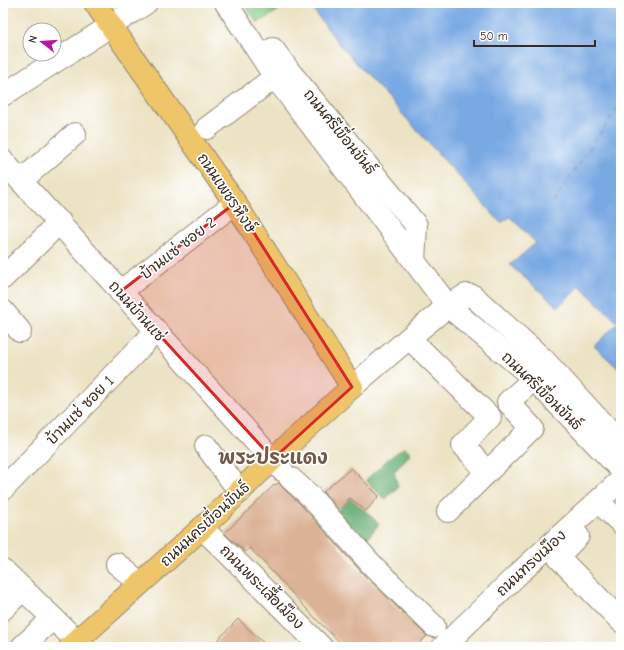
<svg xmlns="http://www.w3.org/2000/svg" width="624" height="650" viewBox="0 0 624 650" font-family="'Comic Neue','Playpen Sans Thai',sans-serif">
<style>
.green{fill:#7dc885;stroke:#5c7952}
.forest{fill:#66ac72;stroke:#506b48}
.water{fill:#79a9e3;stroke:#5a6a80}
.lines{fill:none;stroke-linecap:round;stroke-linejoin:round}
.ferry{stroke:#545d6d;stroke-width:1;stroke-dasharray:5 4;stroke-linecap:butt}
.building{fill:#dcb296}
.minor-casing{stroke:#948671;stroke-width:24}
.major-casing{stroke:#948671;stroke-width:24}
.minor{stroke:#fff;stroke-width:22}
.major{stroke:#eec569;stroke-width:22}
.marked{fill:#d62828;fill-opacity:0.2;stroke:#d62828;stroke-width:3;stroke-linejoin:round}
.labels{text-anchor:middle;dominant-baseline:central;stroke-width:3.5;stroke-linejoin:round;paint-order:stroke}
.street-label{font-size:15px;fill:#3b2a1e;stroke:#fff}
.district-label{font-size:19px;font-weight:bold;fill:#735a48;stroke:#fff}
</style>
<rect width="100%" height="100%" fill="#fff"/>
<filter id="ink" filterUnits="userSpaceOnUse"><feTurbulence type="fractalNoise" baseFrequency=".025" numOctaves="2"/><feDisplacementMap in="SourceGraphic" scale="8" xChannelSelector="R" yChannelSelector="G"/><feConvolveMatrix kernelMatrix="1 2 1 2 8 2 1 2 1" color-interpolation-filters="sRGB"/></filter>
<filter id="wash" filterUnits="userSpaceOnUse"><feTurbulence type="fractalNoise" baseFrequency=".012" numOctaves="4" result="noise"/><feDisplacementMap in="SourceGraphic" scale="16" xChannelSelector="R" yChannelSelector="G"/><feGaussianBlur stdDeviation="0.9" result="paint"/><feColorMatrix in="noise" values="0 0 0 0 0 0 0 0 0 0 0 0 0 0 0 0 0 1.4 0 .05"/><feComposite in="paint" operator="in"/></filter>
<g filter="url(#wash)">
<rect width="100%" height="100%" fill="#ece3c4"/>
<!-- green -->
<polygon class="green" points="243,3 285,3 287,5 258,23"/>
<!-- forest -->
<g class="forest">
<polygon points="405,447 411,453 394,472 398,487 385,500 366,480 387,460"/>
<polygon points="350,498 366,511 379,524 362,545 334,514"/>
</g>
<!-- water -->
<polygon class="water" points="308,3 621,3 621,371 594,346 618,323 580,286 558,307 510,265 536,243 510,217 501,223 340,45"/>
<g class="lines">
<!-- ferry -->
<polyline class="ferry" points="553,202 621,103"/>
</g>
<g id="blocks">
<!-- building -->
<g class="building">
<polygon points="351,468 379,496 366,511 350,498 339,509 323,492"/>
<polygon points="279,483 282,487 300,504 364,575 427,636 415,647 345,647 319,622 250,548 245,552 225,533 274,485"/>
<polygon points="238,619 268,647 211,647"/>
</g>
</g>
</g>
<g filter="url(#ink)">
<use href="#blocks" fill-opacity="0" stroke="#948671" stroke-width="1"/>
<g class="lines">
<defs>
<g id="minor">
<polyline points="226,3 275,77 448,306 530,375 621,470"/>
<polyline points="273,49 289,71 416,225 414,261"/>
<polyline points="3,95 146,3"/>
<polyline points="207,128 275,77"/>
<polyline points="3,161 282,470"/>
<polyline points="21,181 75,134"/>
<polyline points="3,278 60,222"/>
<polyline points="120,292 235,203"/>
<polyline points="3,311 20,331"/>
<polyline points="409,338 490,417 463,445 487,472"/>
<polyline points="352,387 409,338 448,306 466,295 473,296 544,360 621,444"/>
<polyline points="206,446 240,492"/>
<polyline points="290,478 309,495 373,566 434,626"/>
<polyline points="3,489 156,331"/>
<polyline points="605,508 621,523"/>
<polyline points="448,511 532,428 508,402 534,379"/>
<polyline points="202,528 244,569 321,647"/>
<polyline points="578,536 559,555 559,558 621,621"/>
<polyline points="117,564 140,583"/>
<polyline points="3,570 83,647"/>
<polyline points="3,609 23,589"/>
<polyline points="22,647 53,618"/>
<polyline points="443,647 515,577 621,480"/>
</g>
<polyline id="major" points="70,647 202,528 273,459 352,387 235,203 95,3"/>
</defs>
<!-- minor casing -->
<use href="#minor" class="minor-casing"/>
<!-- major casing -->
<use href="#major" class="major-casing"/>
<!-- minor -->
<use href="#minor" class="minor"/>
<!-- major -->
<use href="#major" class="major"/>
</g>
</g>
<!-- marked area -->
<path class="marked" d="M235,203L352,387L273,459L120,292Z"/>
<g class="labels">
<!-- street labels -->
<g class="street-label">
<text transform="translate(340 132) rotate(51)">ถนนศรีเขื่อนขันธ์</text>
<text transform="translate(227 193) rotate(56)">ถนนเพชรหึงษ์</text>
<text transform="translate(178 248) rotate(-38)">บ้านแซ่ ซอย 2</text>
<text transform="translate(137 311) rotate(48)">ถนนบ้านแซ่</text>
<text transform="translate(542 391) rotate(44)">ถนนศรีเขื่อนขันธ์</text>
<text transform="translate(80 410) rotate(-46)">บ้านแซ่ ซอย 1</text>
<text transform="translate(205 524) rotate(-43)">ถนนนครเขื่อนขันธ์</text>
<text transform="translate(531 563) rotate(-43)">ถนนทรงเมือง</text>
<text transform="translate(262 587) rotate(45)">ถนนพระเสื้อเมือง</text>
</g>
<!-- district labels -->
<g class="district-label">
<text x="273" y="458">พระประแดง</text>
</g>
</g>
<!-- margin -->
<rect width="624" height="650" fill="none" stroke="#fff" stroke-width="16"/>
<!-- north arrow -->
<g transform="translate(42 42) rotate(287)"><circle r="19" fill="#ffffff" stroke="#b1aaa5"/>
<path d="M0-3L7 15L0 10L-7 15Z" fill="#b5179e"/>
<text y="-6" font-size="11" font-weight="bold" text-anchor="middle" fill="#3b2a1e">N</text>
</g>
<!-- scale -->
<path d="M474 40v6h121v-6" fill="none" stroke="#3b2a1e" stroke-width="2"/>
<text x="480" y="40" font-size="12" fill="#3b2a1e" stroke="#ffffff" stroke-width="3" paint-order="stroke">50 m</text>
</svg>
